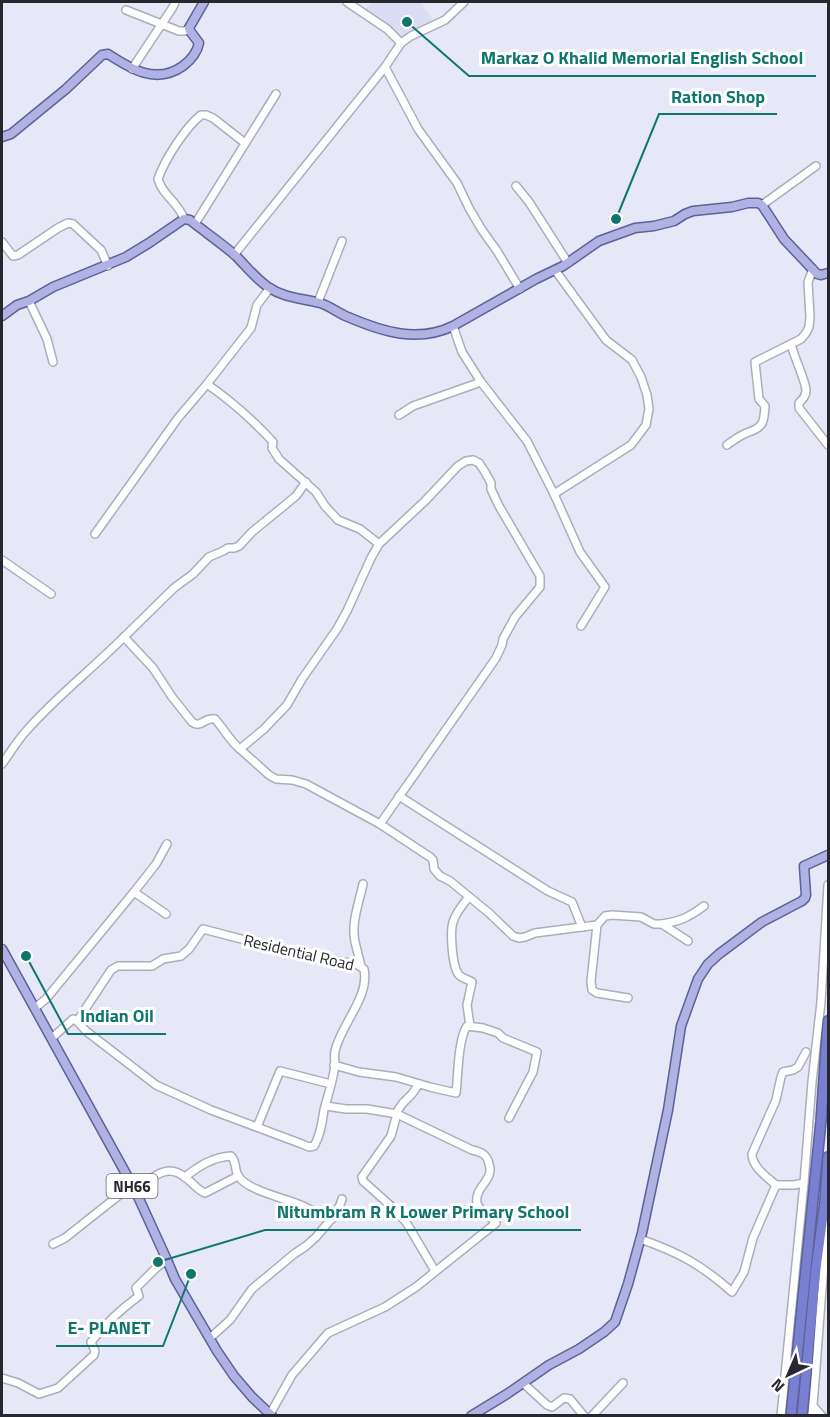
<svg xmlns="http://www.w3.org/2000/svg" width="830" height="1417" viewBox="0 0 830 1417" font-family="'Titillium Web',sans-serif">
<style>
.built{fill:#daddf3}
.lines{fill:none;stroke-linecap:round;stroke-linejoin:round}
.minor-casing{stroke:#abadbb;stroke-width:10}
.major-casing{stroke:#5c6198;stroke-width:11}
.highway-casing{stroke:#5c6198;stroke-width:12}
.minor{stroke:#fff;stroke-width:7}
.major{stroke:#afb2e3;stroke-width:8}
.highway{stroke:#797fd1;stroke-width:9}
.labels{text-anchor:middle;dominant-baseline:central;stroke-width:6;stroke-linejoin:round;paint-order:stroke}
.shield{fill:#fff;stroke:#68686d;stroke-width:1.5}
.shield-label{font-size:15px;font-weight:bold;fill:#27282e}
.street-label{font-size:16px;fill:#27282e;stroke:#fff}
.leader{fill:none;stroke:#0f766e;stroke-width:2}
.callout-dot{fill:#0f766e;stroke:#fff;stroke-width:2}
.callout-label{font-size:18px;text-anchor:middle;font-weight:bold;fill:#0f766e;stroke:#fff;stroke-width:6;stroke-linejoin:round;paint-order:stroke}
</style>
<rect width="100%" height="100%" fill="#e6e8f7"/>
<!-- built -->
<polygon class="built" points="373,2 420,2 436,24 401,38 364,10"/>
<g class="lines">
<defs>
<g id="minor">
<polyline points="347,2 387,29 401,43"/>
<polyline points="126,10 179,31 185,31 189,28"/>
<polyline points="385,67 418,129 457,183 469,208 482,230 497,251 520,289"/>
<polyline points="132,69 173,7 175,2"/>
<polyline points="516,186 529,202 568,263"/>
<polyline points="762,205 816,166"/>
<path d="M184,219C179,203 162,195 158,179C165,159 185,128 201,115H206L213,118L245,143"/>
<polyline points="195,224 276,94"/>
<polyline points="2,242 13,256 18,255 58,228 68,223 73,224 101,250 108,266"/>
<polyline points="234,255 385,67 401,43 411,36 445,20 464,2"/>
<path d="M270,288L257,305L251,328L207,384C231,401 253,420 273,442L272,448L279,459L316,492L325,506L338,520L360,529L379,544L371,558L347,611L337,629L302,679L287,705L264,729L240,749L269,775L276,779L292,780L306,784L380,824L430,857L433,860L434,869L440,876L450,881L489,913L513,936L519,938L525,937L535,933L597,925L605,916L612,915L641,917L654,924H662L688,941"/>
<polyline points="29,301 47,339 53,362"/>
<polyline points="318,302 342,241"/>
<polyline points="453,326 462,352 481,382 527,441 554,494 580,552 605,587 581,626"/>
<path d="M791,344C794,357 805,379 806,390C806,396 803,399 799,403V408L828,445"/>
<polyline points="399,415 413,406 481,382"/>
<path d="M727,445C734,440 740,435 749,432C764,427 764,421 765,406L759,399L755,362L801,339L806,333L809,327L810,317L808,282L813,269"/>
<polyline points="554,494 631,445 646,425 649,409 647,395 641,377 632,360 606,340 555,270"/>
<polyline points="95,534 178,418 207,384"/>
<polyline points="379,544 425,501 458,466 466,461 473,460 479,463 485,472 491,483 491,489 499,506 540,576 540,587 515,617 503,639 502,645 496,658 380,824"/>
<polyline points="2,560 51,594"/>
<polyline points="124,637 174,588 193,574 209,557 223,551 228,548 234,548 239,546 252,532 296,496 306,482"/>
<path d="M2,764C10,753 17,741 27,730C56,697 92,669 124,637L153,668L172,697L192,722C201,729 204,717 215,719C224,729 230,741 240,749"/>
<polyline points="399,796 548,891 572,902 582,927"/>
<polyline points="134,892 166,914"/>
<path d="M469,897C463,904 456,912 453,922C450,932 452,967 459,975C462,978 469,980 472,982L467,1005L470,1026"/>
<path d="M662,924C681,921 689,917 704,906"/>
<polyline points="597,925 591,981 592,990 597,993 628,998"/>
<path d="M361,966C359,958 357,950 355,942C351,922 359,903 363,884"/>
<polyline points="35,1008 46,999 134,892 156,864 167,844"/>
<path d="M52,1038L73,1019L77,1021L86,1031L156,1085L211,1110L302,1144L309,1147L314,1146C321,1135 322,1122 324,1110C328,1095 333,1081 335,1065C335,1060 334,1056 335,1051C341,1024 370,997 364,969L356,964L306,956L203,929L189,949L181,956L163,959L152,966H118L111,970L80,1017L77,1021"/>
<path d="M334,1065L359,1072L396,1077L430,1087L456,1093C458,1076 458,1039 467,1026L483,1028L498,1033L503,1038L537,1052L533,1072L509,1118"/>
<polyline points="419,1084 412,1094 403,1103 398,1110 391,1136 362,1177 363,1181 392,1207 406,1222 435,1271"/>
<polyline points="257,1127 280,1071 331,1084"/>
<path d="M185,1177C199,1166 213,1157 231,1156C237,1161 234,1171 239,1177C248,1190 283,1198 298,1204C310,1208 319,1216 332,1219"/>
<path d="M776,1185C767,1177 752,1167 752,1154L776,1100L781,1077L783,1072L793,1070L798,1067L806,1052"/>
<path d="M135,1190C152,1179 166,1161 186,1178C193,1183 197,1190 205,1193L238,1176"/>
<path d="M640,1239C678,1252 702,1265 732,1292L744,1272L753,1238L776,1185H794L804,1183"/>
<polyline points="53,1244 65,1238 132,1185"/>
<polyline points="210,1338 230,1320 252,1289 294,1254 306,1246 316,1237 333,1217 340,1205 342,1199"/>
<path d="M2,1378L18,1383L39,1394L58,1388L94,1355L95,1351L91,1342C105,1324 121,1309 139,1296L136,1288L156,1268L167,1260"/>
<polyline points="523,1383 547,1405 552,1407 564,1398 570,1399 584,1416"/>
<polyline points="813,1406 822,1416"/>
<path d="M269,1416L292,1375L328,1333L385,1307L416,1287L496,1223C491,1216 479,1211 477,1203C474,1187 495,1180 489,1164C487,1154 481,1152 472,1150L397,1114L367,1109H346L326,1106"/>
<polyline points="592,1416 623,1383"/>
<polyline points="781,1416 804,1183 812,1082 821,1002 828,885"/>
<path d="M812,1416C818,1351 821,1287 828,1223"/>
</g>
<g id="major">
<path d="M2,137L11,134L66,89L102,55L108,54C131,69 156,85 183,66C191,60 197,53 199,43L190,31L189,28L204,2"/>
<path d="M2,316L17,305L29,301L53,287L126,257L149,243L184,219L190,220L195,224C208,234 222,244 235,255C246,266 255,278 268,287C284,298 301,298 320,303C330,306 338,313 348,317C383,332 418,343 453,326L536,279L563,266L599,241L635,228L654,226L674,221L685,214L693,211L732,207L748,203H758L762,205L784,239L817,274L821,275L828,273"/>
<polyline points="2,949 135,1190 167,1260 175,1279 217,1351 234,1376 252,1397 272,1416"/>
<polyline points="471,1416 507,1394 549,1365 579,1349 604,1332 615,1322 628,1284 642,1233 668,1110 681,1026 698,979 708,964 719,954 762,922 802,901 805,898 806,895 804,866 828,855"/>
</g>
<g id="highway">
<polyline points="791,1416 821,1121 828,1021"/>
<polyline points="802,1416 816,1268 825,1201 828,1157"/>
</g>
</defs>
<!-- minor casing -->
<use href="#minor" class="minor-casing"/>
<!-- major casing -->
<use href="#major" class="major-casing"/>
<!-- highway casing -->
<use href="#highway" class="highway-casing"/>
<!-- minor -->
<use href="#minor" class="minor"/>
<!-- major -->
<use href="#major" class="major"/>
<!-- highway -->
<use href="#highway" class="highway"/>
</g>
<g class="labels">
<!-- shield labels -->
<rect class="shield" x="106.5" y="1174" width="51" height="24" rx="4.5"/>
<g class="shield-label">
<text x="132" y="1186">NH66</text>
</g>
<!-- street labels -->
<g class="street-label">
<text transform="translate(299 952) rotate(13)">Residential Road</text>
</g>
</g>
<!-- callouts -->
<path class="leader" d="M407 22L469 76H816M616 219L659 114H777M26 956L68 1034H166M158 1262L265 1230H581M191 1274L163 1346H56"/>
<g class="callout-dot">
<circle cx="407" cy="22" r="6"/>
<circle cx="616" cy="219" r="6"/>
<circle cx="26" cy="956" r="6"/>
<circle cx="158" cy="1262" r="6"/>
<circle cx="191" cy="1274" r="6"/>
</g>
<g class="callout-label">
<text x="642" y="64">Markaz O Khalid Memorial English School</text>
<text x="718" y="103">Ration Shop</text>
<text x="117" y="1022">Indian Oil</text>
<text x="423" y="1218">Nitumbram R K Lower Primary School</text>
<text x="109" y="1334">E- PLANET</text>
</g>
<!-- border -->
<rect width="830" height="1417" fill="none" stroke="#27282e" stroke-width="6"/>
<!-- north arrow -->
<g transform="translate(788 1375) rotate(224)" stroke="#ffffff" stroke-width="4.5" paint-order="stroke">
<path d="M0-4.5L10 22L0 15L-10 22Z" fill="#27282e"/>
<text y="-9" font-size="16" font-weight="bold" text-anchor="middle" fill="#27282e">N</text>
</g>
</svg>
